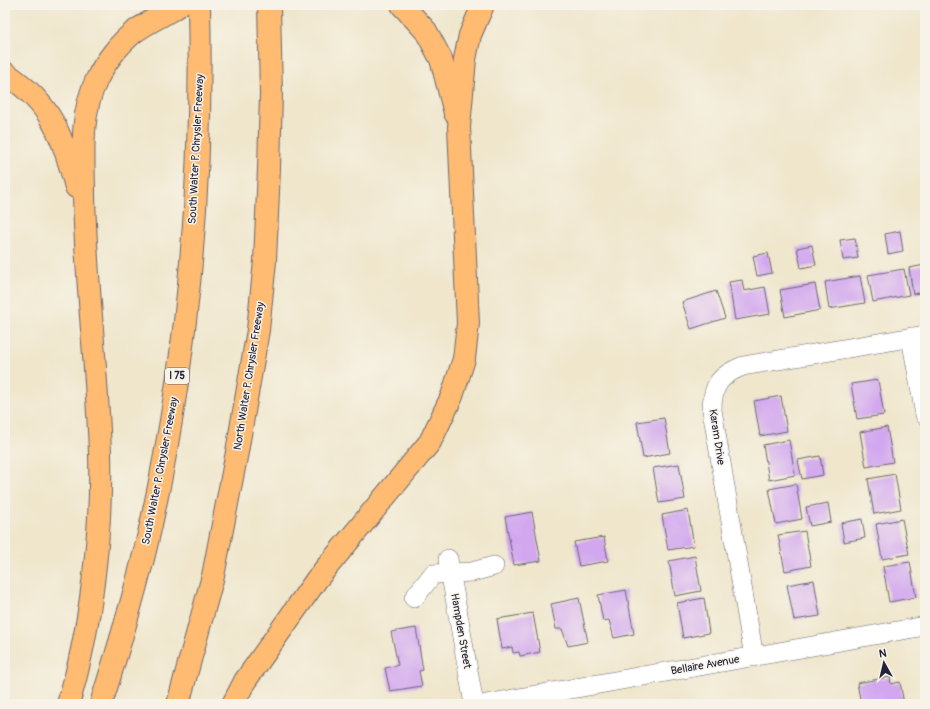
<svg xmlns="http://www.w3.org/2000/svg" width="930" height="709" viewBox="0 0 930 709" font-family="Pangolin,sans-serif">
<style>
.building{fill:#d2a7ef}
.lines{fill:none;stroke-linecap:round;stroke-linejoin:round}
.minor-casing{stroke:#6a676e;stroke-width:20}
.highway-casing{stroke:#6a676e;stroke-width:24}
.minor{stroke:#fff;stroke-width:19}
.highway{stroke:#febb71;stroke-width:22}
.labels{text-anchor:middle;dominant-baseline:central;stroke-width:3;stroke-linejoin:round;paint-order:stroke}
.shield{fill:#f7f3e8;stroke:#62616f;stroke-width:1}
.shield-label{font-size:10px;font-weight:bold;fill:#22223b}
.street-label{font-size:11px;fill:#22223b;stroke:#f7f3e8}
</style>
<rect width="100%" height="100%" fill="#f7f3e8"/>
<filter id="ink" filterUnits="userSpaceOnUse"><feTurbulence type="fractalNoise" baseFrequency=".025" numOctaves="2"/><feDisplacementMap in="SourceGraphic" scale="8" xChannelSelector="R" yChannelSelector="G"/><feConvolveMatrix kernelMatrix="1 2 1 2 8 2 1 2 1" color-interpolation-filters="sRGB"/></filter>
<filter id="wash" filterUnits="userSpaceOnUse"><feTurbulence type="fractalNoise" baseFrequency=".012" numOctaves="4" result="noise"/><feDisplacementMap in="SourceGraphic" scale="16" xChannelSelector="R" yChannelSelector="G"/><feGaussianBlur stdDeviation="0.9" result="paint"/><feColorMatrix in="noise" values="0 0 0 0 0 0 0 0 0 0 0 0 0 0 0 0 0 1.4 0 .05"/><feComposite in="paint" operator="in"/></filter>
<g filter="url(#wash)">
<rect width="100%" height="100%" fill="#efe6cc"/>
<g id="blocks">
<!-- building -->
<g class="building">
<polygon points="900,231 903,251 888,254 885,234"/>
<polygon points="855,238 858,258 843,260 840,240"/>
<polygon points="812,245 816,265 801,268 797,248"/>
<polygon points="768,253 772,273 757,276 753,256"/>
<polygon points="925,265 925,292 913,294 909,268"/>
<polygon points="904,269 909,295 873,302 868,275"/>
<polygon points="860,276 865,303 829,309 825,282"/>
<polygon points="742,280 744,291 765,287 770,314 735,320 729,282"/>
<polygon points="815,284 820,310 785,317 780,290"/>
<polygon points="716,291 725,318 691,329 682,302"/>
<polygon points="878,380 884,415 857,419 851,384"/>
<polygon points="781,396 787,431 760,436 754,401"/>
<polygon points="664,418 670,453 643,458 637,422"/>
<polygon points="887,427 893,462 866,467 860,432"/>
<polygon points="789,440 795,475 769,480 763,445"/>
<polygon points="820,456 823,475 802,479 798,460"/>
<polygon points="679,464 685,499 659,503 653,468"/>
<polygon points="895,474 901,509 874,514 868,479"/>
<polygon points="796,484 802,519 776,524 769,489"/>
<polygon points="828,503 831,522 810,526 806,507"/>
<polygon points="688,510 694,546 668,550 662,515"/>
<polygon points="532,512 541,561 514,565 505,517"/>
<polygon points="862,519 865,538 844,542 841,523"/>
<polygon points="902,519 909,554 882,559 876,524"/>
<polygon points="805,531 811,566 785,571 778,535"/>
<polygon points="604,537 608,561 579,566 574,542"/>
<polygon points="695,556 701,591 675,596 669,561"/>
<polygon points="910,562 916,597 889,602 883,566"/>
<polygon points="814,580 820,616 794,620 787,585"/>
<polygon points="626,590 634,634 614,638 609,620 603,621 598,595"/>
<polygon points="579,598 588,642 568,646 562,629 556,629 551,604"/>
<polygon points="704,598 709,633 683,638 677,603"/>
<polygon points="533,613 540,652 520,656 519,652 513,653 512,647 502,649 497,619"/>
<polygon points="416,628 423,670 419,671 422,686 390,691 385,668 398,665 391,632"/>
<polygon points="890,677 891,684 900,682 904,704 861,704 857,683"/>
</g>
</g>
</g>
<g filter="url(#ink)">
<use href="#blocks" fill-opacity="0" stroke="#6a676e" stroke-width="1"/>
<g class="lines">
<defs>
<g id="minor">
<polyline points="911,337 925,415"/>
<polyline points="448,559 474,704"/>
<polyline points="414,598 433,574 472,572 494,566"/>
<path d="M754,657L712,410C712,385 720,375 743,366L925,335"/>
<polyline points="486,704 925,626"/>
</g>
<g id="highway">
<polyline points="402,5 426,31 441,59 455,113"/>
<path d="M5,73C52,104 62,135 76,187"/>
<path d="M68,704C91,630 102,531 100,453C97,367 86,282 84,196C84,157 79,115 97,79C105,62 120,43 134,32C148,22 164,15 179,5"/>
<path d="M101,704C119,647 137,588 150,529C188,359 203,179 199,5"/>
<polyline points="178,704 213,576 237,452 258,330 265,261 269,168 271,94 269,5"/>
<polyline points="233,704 245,681 317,579 430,442 452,396 464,359 468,323 459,127 465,59 470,35 483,5"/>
</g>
</defs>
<!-- minor casing -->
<use href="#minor" class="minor-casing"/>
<!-- highway casing -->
<use href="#highway" class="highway-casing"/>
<!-- minor -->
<use href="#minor" class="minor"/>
<!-- highway -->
<use href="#highway" class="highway"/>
</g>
</g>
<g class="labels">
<!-- shield labels -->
<rect class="shield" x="165" y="368" width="24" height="16" rx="3"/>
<g class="shield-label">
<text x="177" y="376">I 75</text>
</g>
<!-- street labels -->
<g class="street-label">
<text transform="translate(196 149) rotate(-87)">South Walter P. Chrysler Freeway</text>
<text transform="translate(249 376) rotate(-81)">North Walter P. Chrysler Freeway</text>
<text transform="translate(717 437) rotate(81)">Karam Drive</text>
<text transform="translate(160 471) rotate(-79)">South Walter P. Chrysler Freeway</text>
<text transform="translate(461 631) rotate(80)">Hampden Street</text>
<text transform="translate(705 665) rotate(-10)">Bellaire Avenue</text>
</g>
</g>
<!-- margin -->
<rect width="930" height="709" fill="none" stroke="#f7f3e8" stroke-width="20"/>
<!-- north arrow -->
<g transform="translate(884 663) rotate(352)" stroke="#f7f3e8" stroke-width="3" paint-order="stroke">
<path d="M0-3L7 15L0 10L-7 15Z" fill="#22223b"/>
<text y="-6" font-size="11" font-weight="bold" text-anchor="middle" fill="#22223b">N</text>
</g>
</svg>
